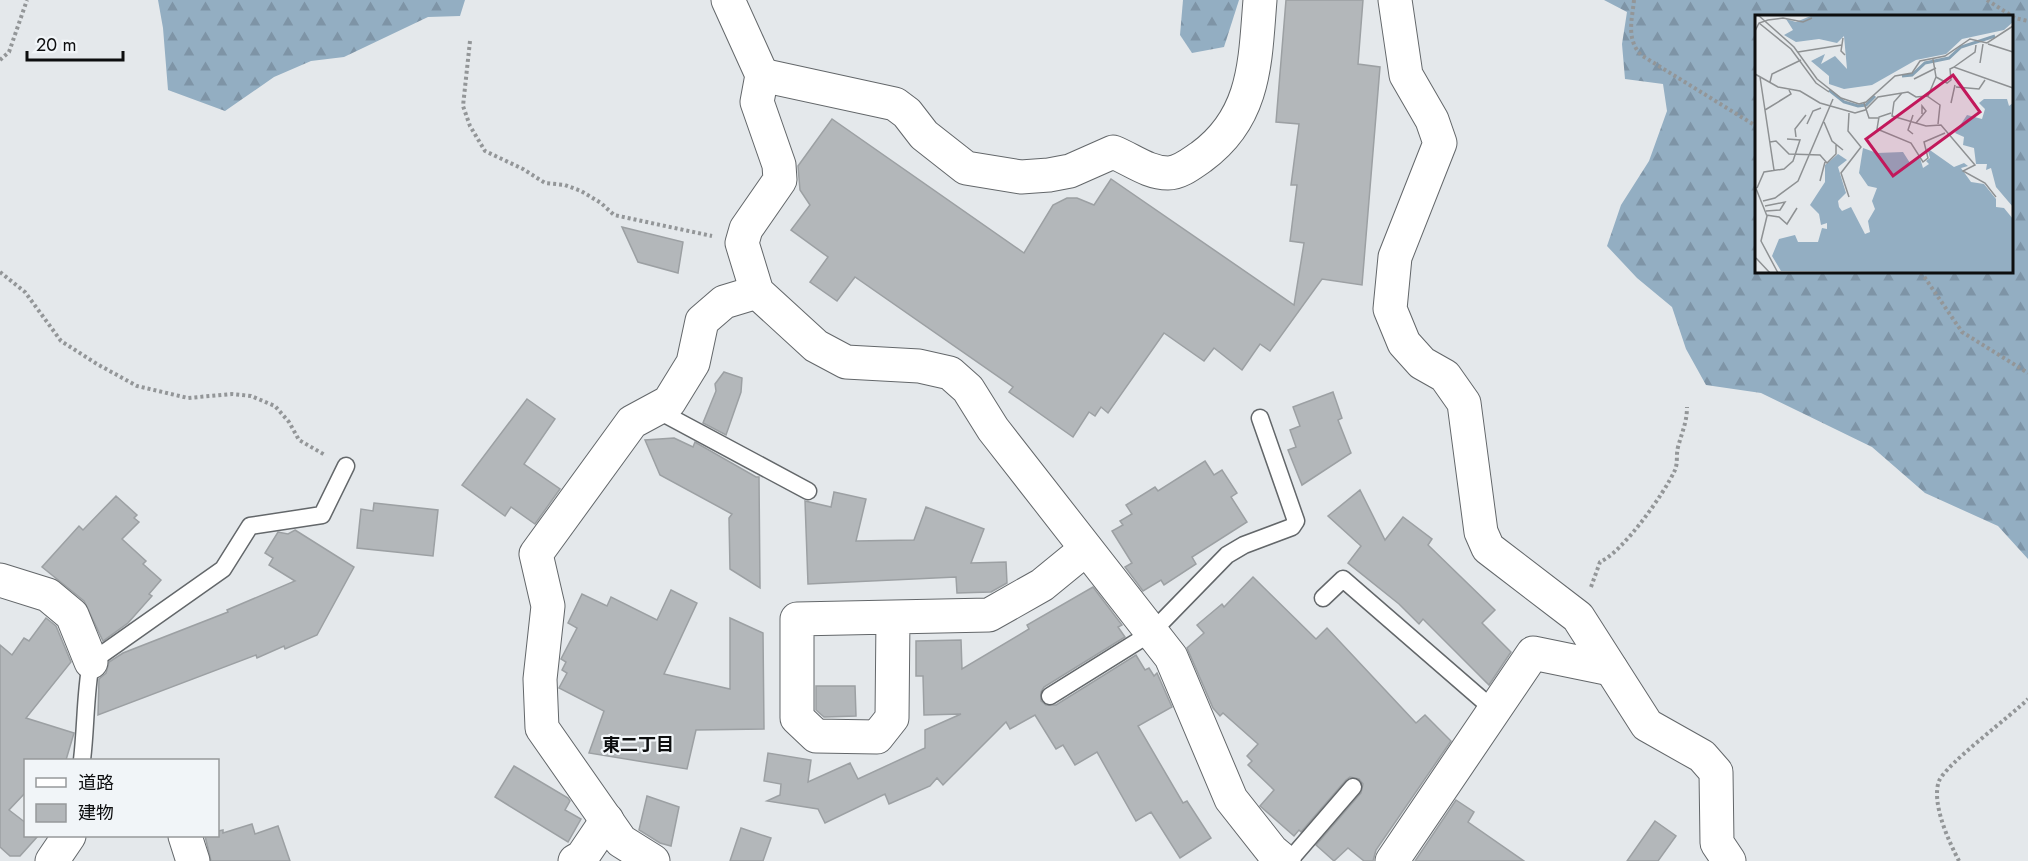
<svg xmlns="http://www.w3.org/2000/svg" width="2028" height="861" viewBox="0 0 2028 861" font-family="Jost,'Noto Sans JP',sans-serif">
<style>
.forest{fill:url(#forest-firs);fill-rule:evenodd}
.building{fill:#b3b7ba;stroke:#9ca0a3;stroke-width:1.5}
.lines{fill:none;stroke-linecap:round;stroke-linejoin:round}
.lane-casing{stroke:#63676a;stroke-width:19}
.street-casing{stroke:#63676a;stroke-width:35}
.path{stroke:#939698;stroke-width:4;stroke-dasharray:3 3;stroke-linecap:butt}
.lane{stroke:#fff;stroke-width:16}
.street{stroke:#fff;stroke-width:33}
.labels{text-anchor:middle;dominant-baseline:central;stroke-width:4.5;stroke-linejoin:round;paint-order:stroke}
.neighbourhood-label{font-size:18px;font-weight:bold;fill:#0d0e0f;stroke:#f1f5f8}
.inset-river{fill:none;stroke:#86a1b4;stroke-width:3}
.inset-road{fill:none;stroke:#8e9193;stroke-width:1.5}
.view{fill:#c2185b;fill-opacity:0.15;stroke:#c2185b;stroke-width:3}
.inset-edge{fill:none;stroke:#0d0e0f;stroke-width:3}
</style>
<defs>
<pattern id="forest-firs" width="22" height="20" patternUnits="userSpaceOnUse" patternTransform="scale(1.5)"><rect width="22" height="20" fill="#93aec2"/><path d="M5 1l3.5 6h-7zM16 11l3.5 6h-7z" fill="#7e94a6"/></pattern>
</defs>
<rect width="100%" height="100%" fill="#e4e8eb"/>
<!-- forest -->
<g class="forest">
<polygon points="158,0 465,0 460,16 428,17 344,57 311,61 274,77 225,111 168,90 163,28"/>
<polygon points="1183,0 1239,0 1224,47 1192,53 1180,35"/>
<path d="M1604,0H2028V559L1998,526L1925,493L1872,447L1761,393L1706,385L1686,349L1672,307L1637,278L1607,246L1621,205L1649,161L1667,111L1663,84L1625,79L1622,44L1627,12ZM2012,16V272H1756V16Z"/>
</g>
<!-- building -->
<g class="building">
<polygon points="1286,0 1363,0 1358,64 1380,67 1362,285 1322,279 1270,351 1260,344 1242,370 1214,348 1204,361 1164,333 1108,413 1101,407 1095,416 1089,412 1073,437 1009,392 1013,387 855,277 837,301 810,282 828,257 791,230 810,205 800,190 798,166 832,119 1024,253 1053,205 1067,198 1077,198 1094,205 1111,179 1294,305 1304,243 1290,241 1297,185 1291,185 1299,124 1276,122"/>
<polygon points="622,227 683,242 678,273 638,262"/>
<polygon points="724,372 742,378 741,392 726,435 703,423 716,391 715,384"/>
<polygon points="1333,392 1342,418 1338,420 1351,453 1302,485 1288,450 1296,447 1290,430 1300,426 1293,407"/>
<polygon points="527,399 555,419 524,464 560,489 535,524 511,507 505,516 462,485"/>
<polygon points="674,438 693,447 695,442 756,477 759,477 760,588 730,569 729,518 732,514 660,475 645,440"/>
<polygon points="1205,461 1214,475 1222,470 1237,493 1231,497 1247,522 1192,557 1196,564 1164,585 1161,580 1143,591 1125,567 1132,563 1112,531 1123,525 1120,521 1132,514 1126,505 1155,487 1158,491"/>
<polygon points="1360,490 1385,540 1403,517 1432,539 1428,545 1495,610 1482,623 1511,652 1489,685 1423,619 1419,624 1399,604 1348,563 1361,546 1328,516"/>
<polygon points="834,492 866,499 856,541 914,540 926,507 984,529 971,563 1006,562 1007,583 991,592 957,593 956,577 808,584 805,501 831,507"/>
<polygon points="116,496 137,515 134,518 139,522 122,539 146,561 143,564 161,580 149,594 152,596 128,623 103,641 84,601 42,567 79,526 83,530"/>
<polygon points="374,503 438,510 433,556 357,548 361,509 373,511"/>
<polygon points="295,530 354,567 317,635 285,649 284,646 257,658 256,655 98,715 99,679 106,673 109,662 123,653 228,612 227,610 295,581 269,565 273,558 265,553 278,532 288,534"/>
<polygon points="1253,577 1316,639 1327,628 1416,723 1425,715 1451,741 1376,850 1373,861 1364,861 1348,848 1334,861 1316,845 1361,793 1363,784 1359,779 1350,777 1346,780 1301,832 1299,830 1294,836 1260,806 1274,790 1248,765 1252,761 1247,756 1258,744 1223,713 1220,716 1213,708 1187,648 1204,633 1197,625 1222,604 1224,607"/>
<polygon points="1093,587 1122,625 1118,627 1125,637 1044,687 1041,692 1041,701 1046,705 1056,705 1136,655 1145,670 1149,668 1154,676 1157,673 1172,707 1138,726 1183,803 1187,801 1211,838 1180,858 1151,812 1136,821 1097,752 1075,765 1063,745 1056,749 1035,715 1010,729 1006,722 943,785 937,778 930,786 889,804 885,794 825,823 818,809 767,801 780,795 781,784 764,781 768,753 811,760 808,782 850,763 858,779 925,748 925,730 961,714 924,715 923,676 916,676 916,641 961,640 962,669 1029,629 1027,625"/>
<polygon points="671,590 697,603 664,674 730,689 730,618 763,633 764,729 696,730 687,769 589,753 604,711 559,688 567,673 562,670 566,662 561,659 577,628 568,623 582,594 607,606 611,597 657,620"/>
<polygon points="46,618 56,626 71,662 26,718 74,733 66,760 26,760 26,792 9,810 26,823 26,836 38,836 20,856 10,856 0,847 0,645 12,655 24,638 29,641"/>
<polygon points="816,686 855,686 856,716 824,717 816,710"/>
<polygon points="514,766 568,798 570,801 565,810 581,819 568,842 495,797"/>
<polygon points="647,796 679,807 671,846 660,843 639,830"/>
<polygon points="1456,800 1474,812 1468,822 1524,861 1415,861"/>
<polygon points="1655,821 1676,836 1658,861 1627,861"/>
<polygon points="252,824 255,834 278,826 290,861 211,861 205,836 218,836 218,831 223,830 223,833"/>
<polygon points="741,828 771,838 763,861 730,861"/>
</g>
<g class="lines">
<defs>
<g id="lane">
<polyline points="655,409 808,491"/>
<polyline points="1323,598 1343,579 1494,710"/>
<polyline points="1050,696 1151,633 1227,555 1244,545 1292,527 1296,521 1260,418"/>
<path d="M82,760C86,727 85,695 91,662L223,569L250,526L322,515L346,466"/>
<polyline points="1289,861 1353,787"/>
</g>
<g id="street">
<polyline points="728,0 762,75 757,102 779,165 780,180 746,229 742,243 757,292 816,346 846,362 919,366 950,373 968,389 993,429 1171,657 1231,799 1272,851 1284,861"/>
<polyline points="1395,0 1406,75 1432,120 1440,143 1395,257 1390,309 1404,343 1422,363 1445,376 1464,403 1481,532 1488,548 1578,617 1647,725 1702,756 1716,772 1717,843 1729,861"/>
<path d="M762,75L895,104L907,113L924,135L966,168L1021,177L1049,175L1070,171L1113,152C1131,159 1148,173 1168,173C1180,173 1192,163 1201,157C1256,117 1255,61 1260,0"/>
<polyline points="0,580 48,595 72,615 91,662"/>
<polyline points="893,617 892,718 877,737 816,736 797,718 797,619 989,615 1042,585 1086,549"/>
<polyline points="185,836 193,861"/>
<polyline points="52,861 69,836"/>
<polyline points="575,861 582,857 607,820"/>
<polyline points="653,861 621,841 542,728 540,679 548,606 536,554 632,422 669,402 693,363 702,321 724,302 757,292"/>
<polyline points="1392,861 1533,653 1611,669"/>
</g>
</defs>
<!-- lane casing -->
<use href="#lane" class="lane-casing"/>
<!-- street casing -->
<use href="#street" class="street-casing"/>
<!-- path -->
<g class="path">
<path d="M1634,0C1632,20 1626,39 1641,55L1756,126"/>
<polyline points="1987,0 2015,18 2028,21"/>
<polyline points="470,41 463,106 470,126 485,151 523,169 545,183 565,185 581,191 601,203 614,215 712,236"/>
<polyline points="0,60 9,52 27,0"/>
<polyline points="0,272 25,292 61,341 97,364 137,386 188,398 232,394 251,396 275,406 289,422 299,440 325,455"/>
<polyline points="1921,272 1962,332 2028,373"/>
<path d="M1591,587L1600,562C1623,552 1664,494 1675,470C1678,463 1676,454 1678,447C1682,432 1687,422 1687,407"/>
<path d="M1959,861C1949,842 1931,803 1939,781C1946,764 2011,716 2028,699"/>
</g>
<!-- lane -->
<use href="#lane" class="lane"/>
<!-- street -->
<use href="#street" class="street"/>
</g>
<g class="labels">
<!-- neighbourhood labels -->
<g class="neighbourhood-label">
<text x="638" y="745">東二丁目</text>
</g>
</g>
<!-- overview -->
<g transform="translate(1755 15)">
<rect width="258" height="258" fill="#e4e8eb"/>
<path d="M58,0H258V7L249,15L207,24L191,39L161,45L117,70L89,74L74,69V61L56,46L70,39L66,49L80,41L92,54L89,21L82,28L64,24L41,27L29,20L38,15L31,4L41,7ZM229,84H252L254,91L258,88V192L241,172L236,153L231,155L232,149H221L219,133L208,130L209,122L200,118L212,100L227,104L230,94L224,88ZM108,133L122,138L148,137L155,148L165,143L168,153L174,149L171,146L175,143L172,133L199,152L209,148L213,151L206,153L216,167L229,169L241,184V192L249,193L258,204V258L26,256L17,241L24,224L40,220L43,227H63L67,213L72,214V208L66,210L64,199L55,190L70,167V150L83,139L92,145L83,152L91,178L83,186L84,192L87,196L96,192L110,219L115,217L113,206L120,194L117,186L122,173L113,171L104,158Z" fill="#93aec2"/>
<path class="inset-river" d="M147,61L157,60L170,48L194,43L206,32L240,21M74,75L89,87L103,91L111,90L120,81"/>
<path class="inset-road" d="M3,0L39,32L62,64L86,83L104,89L111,87L140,61L157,58L165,46L190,41L215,24L232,28L258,11M4,8L36,34L61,68L74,77M0,16L4,8L13,5L28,3L48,7L57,3M88,23L86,36L90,40M233,29L258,37M43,37L87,30M225,48L228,29M199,52L220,37L221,30M0,59L23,72L45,76L65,88L100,98L110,95L123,82L153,77L161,82L172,81L185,90L183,109M5,62L19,155M181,62L192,68L196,65L195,54L199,52L258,73M159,64L181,53M15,67L17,59L46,45M201,72L224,74L230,65M147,78L139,87L137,101L171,111L186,110L220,150L208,156L230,168L241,182M173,81L181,62L178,44M109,88L114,103H123M196,88L200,70M10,95L36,79L34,75M136,98L124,102L122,114L156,128L168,147L173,143L169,127L190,118M69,107L77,126L88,135M161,108L171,96L167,91V99M52,109L58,96L66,93M158,119L153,115L158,100M41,122L40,114L51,100M15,127L21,126L34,139L65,140L72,148L81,139V130M65,166L70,147M0,171L12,201L6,226L23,258M2,173L9,157L29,154L38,146L45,125L32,124M94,182L86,158L106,132L93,116L94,98M8,186L20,183L43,166L78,84M10,191L30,187L25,195L11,196M11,200L24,202L32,209L42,193M1,243L15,258"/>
<path class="view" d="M198,60L225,97L138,161L111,124Z"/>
<rect width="258" height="258" class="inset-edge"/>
</g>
<!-- legend -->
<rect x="24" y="759" width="195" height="78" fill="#f1f5f8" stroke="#96999b" stroke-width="1.5"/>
<rect x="36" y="778" width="30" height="9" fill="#ffffff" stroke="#96999b" stroke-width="1.5"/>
<text x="78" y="789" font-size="18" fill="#0d0e0f">道路</text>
<rect x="36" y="804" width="30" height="18" fill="#b3b7ba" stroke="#96999b" stroke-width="1.5"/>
<text x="78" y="819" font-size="18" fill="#0d0e0f">建物</text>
<!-- scale -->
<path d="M27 51v9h96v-9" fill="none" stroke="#0d0e0f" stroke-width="3"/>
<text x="36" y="51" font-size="18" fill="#0d0e0f" stroke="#f1f5f8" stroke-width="4.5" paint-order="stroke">20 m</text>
</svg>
